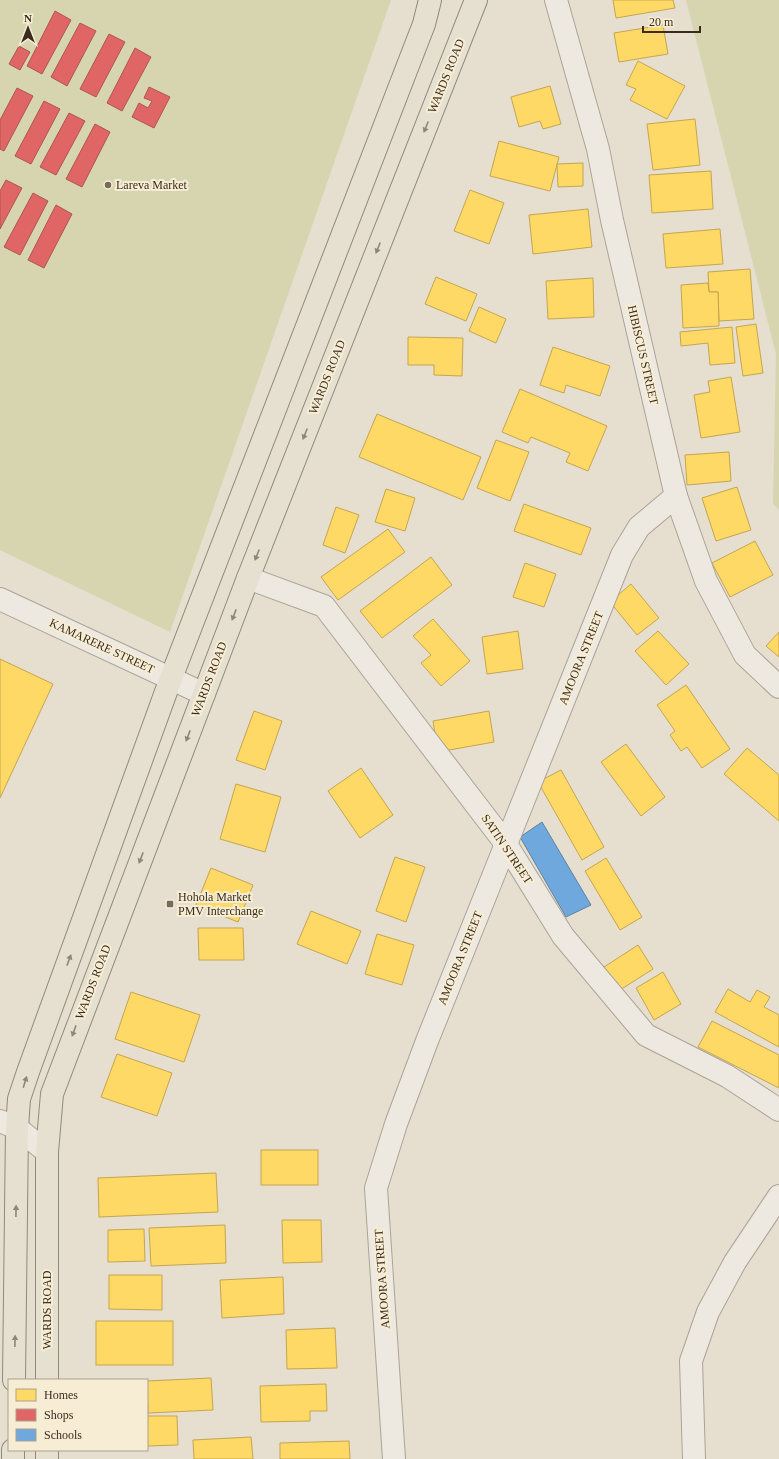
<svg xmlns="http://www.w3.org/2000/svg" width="779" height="1459" viewBox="0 0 779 1459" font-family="Georgia,serif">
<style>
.green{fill:#d6d5b0}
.homes{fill:#ffd966;stroke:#c4a550}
.shops{fill:#e06666;stroke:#ae5550}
.schools{fill:#6fa8dc;stroke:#5f83a3}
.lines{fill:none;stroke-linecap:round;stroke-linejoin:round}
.minor-casing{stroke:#aba397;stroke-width:24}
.major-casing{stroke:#91897e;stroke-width:24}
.minor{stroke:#eee9e0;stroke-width:22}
.major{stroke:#e6e0d1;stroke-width:22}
.oneway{fill:#908678}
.poi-dot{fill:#766a5c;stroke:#f7edd4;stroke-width:1.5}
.labels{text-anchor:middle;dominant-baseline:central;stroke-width:4;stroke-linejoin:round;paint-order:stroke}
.street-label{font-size:12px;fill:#3a2c1e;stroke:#f7edd4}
.poi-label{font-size:12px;fill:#3a2c1e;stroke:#f7edd4;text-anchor:start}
</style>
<rect width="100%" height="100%" fill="#e6dece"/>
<!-- green -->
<g class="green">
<polygon points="0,0 391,0 170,632 0,550"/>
<polygon points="686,0 779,0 779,510 773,503 776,354"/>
</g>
<!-- homes -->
<g class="homes">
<polygon points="613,0 673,0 675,8 616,18"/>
<polygon points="663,25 668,54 619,62 614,33"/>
<polygon points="638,61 685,86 667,119 630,100 636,89 626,85"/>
<polygon points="550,86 561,124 543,129 540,121 519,127 511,97"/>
<polygon points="695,119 700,165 653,170 647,124"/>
<polygon points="499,141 559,157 550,191 490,176"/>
<polygon points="583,163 583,186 558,187 557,164"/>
<polygon points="711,171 713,209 652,213 649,175"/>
<polygon points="470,190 504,203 489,244 454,231"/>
<polygon points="588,209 592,247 533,254 529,215"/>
<polygon points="720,229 723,264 666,268 663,234"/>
<polygon points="750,269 754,319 719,321 718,292 709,292 708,272"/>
<polygon points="436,277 477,294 466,321 425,304"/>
<polygon points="593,278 594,317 548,319 546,281"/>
<polygon points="708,283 709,292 718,292 719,326 683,328 681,285"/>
<polygon points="479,307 506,319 496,343 469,331"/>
<polygon points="756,324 763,373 743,376 736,327"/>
<polygon points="732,327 735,363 710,365 708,343 681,346 680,332"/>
<polygon points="408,337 463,338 462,376 434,375 434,365 408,365"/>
<polygon points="553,347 610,366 600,396 566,385 564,393 540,385"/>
<polygon points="731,377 740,432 701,438 694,395 710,392 708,381"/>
<polygon points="520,389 607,426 588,471 566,462 570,453 531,437 528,443 502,432"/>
<polygon points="377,414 481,457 463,500 359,457"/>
<polygon points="496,440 529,452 510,501 477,488"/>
<polygon points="729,452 731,481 687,485 685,455"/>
<polygon points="737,487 751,530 716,541 702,498"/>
<polygon points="386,489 415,498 405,531 375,522"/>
<polygon points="524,504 591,528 581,555 514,531"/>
<polygon points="336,507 359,515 345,553 323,545"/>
<polygon points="388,529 405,552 338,600 321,577"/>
<polygon points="755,541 773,575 730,597 712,563"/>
<polygon points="431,557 452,585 382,638 360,611"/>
<polygon points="525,563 556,574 544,607 513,597"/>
<polygon points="631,584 659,618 637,635 610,602"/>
<polygon points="433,619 470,661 441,686 421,663 431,655 413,636"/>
<polygon points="518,631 523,669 487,674 482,637"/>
<polygon points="658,631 689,664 666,685 635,651"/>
<polygon points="779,632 779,657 766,646"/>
<polygon points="0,659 53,684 0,798"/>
<polygon points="686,685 730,749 702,768 687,747 681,751 670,735 675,731 657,705"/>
<polygon points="254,711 282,721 265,770 236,760"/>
<polygon points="489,711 494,742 438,752 433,721"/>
<polygon points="626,744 665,797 641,816 601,762"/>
<polygon points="747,748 779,775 779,821 724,774"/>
<polygon points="361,768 393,815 360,838 328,791"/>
<polygon points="561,770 604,847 582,860 538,782"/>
<polygon points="236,784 281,797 265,852 220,839"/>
<polygon points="395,857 425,867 406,922 376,911"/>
<polygon points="606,858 642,917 620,930 585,871"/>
<polygon points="211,868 253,885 238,922 196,905"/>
<polygon points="311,911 361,931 347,964 297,944"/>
<polygon points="198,928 243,928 244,960 199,960"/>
<polygon points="377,934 414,945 402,985 365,974"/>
<polygon points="638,945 653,969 620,990 604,967"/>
<polygon points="663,972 681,1004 654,1020 636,988"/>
<polygon points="728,989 750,1002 757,990 770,997 764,1007 779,1015 779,1047 715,1012"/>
<polygon points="131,992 200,1015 184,1062 115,1039"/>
<polygon points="712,1021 779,1055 779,1088 698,1047"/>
<polygon points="117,1054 172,1073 157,1116 101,1097"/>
<rect x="261" y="1150" width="57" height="35"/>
<polygon points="216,1173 218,1212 99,1217 98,1178"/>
<polygon points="282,1220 321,1220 322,1262 283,1263"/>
<polygon points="225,1225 226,1263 151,1266 149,1228"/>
<polygon points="144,1229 145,1261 108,1262 108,1230"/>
<polygon points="109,1275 162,1275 162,1310 109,1309"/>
<polygon points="283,1277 284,1314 222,1318 220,1280"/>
<rect x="96" y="1321" width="77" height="44"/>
<polygon points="335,1328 337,1368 287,1369 286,1330"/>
<polygon points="211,1378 213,1410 148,1413 147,1381"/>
<polygon points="326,1384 327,1411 310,1411 310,1421 261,1422 260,1386"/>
<polygon points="147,1416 177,1416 178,1445 147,1446"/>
<polygon points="251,1437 253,1459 194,1459 193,1440"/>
<polygon points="349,1441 350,1459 280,1459 280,1443"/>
</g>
<!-- shops -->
<g class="shops">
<polygon points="55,11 71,20 42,74 27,66"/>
<polygon points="80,23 96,31 67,86 51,77"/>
<polygon points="109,34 125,42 96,97 80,89"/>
<polygon points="19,46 30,52 20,70 9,64"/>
<polygon points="135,48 151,57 122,111 107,103"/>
<polygon points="149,87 170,97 154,128 132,117 139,103 148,108 152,101 144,98"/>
<polygon points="17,88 33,96 4,151 0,149 0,120"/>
<polygon points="44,101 60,109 31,164 15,156"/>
<polygon points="69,113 85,121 56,175 40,167"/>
<polygon points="95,124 110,132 82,187 66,179"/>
<polygon points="6,180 22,188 0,229 0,191"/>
<polygon points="33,193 48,201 20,255 4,247"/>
<polygon points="56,205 72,214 44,268 28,260"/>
</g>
<!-- schools -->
<polygon class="schools" points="542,822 591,905 566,917 520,837"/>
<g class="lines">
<defs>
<g id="minor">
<polyline points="556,0 598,149 612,220 676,496 706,581 745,655 779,687"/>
<polyline points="248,578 324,606 506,844 563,936 646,1035 727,1076 779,1110"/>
<polyline points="0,599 204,694"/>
<polyline points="0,1121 17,1128 47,1152"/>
<polyline points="394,1459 376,1188 396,1124 427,1041 622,555 639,527 676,496"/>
<polyline points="694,1459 691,1361 708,1312 735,1262 779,1196"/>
</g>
<g id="major">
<polyline points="14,1380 17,1128 19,1099 28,1072 171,678 424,24 430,0"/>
<polyline points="47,1380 47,1152 52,1094 248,578 476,0"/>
<polyline points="47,1450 47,1459"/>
<polyline points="13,1459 13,1450"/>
</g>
</defs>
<!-- minor casing -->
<use href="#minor" class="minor-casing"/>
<!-- major casing -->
<use href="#major" class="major-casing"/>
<!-- minor -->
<use href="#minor" class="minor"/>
<!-- major -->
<use href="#major" class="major"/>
</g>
<!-- one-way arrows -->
<defs><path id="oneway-solid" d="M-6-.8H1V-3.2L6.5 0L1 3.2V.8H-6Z"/></defs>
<g class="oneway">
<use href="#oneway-solid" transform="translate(426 127) rotate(112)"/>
<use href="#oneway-solid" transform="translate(378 248) rotate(112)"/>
<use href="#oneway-solid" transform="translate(305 434) rotate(112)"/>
<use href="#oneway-solid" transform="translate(257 555) rotate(112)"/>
<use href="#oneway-solid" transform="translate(234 615) rotate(111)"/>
<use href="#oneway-solid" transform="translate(188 736) rotate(111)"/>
<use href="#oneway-solid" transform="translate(141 858) rotate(111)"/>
<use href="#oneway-solid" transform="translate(69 960) rotate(-70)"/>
<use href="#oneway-solid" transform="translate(74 1031) rotate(110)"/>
<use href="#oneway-solid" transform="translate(25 1082) rotate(-73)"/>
<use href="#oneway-solid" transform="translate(16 1211) rotate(-89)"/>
<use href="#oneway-solid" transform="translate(15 1341) rotate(-89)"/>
</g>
<!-- markers -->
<g class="poi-dot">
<circle cx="108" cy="185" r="4"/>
<rect x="166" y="900" width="8" height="8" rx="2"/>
</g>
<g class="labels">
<!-- street labels -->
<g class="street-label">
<text transform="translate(446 76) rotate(-68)">WARDS ROAD</text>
<text transform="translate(643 355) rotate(77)">HIBISCUS STREET</text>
<text transform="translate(327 377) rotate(-68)">WARDS ROAD</text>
<text transform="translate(102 646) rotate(25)">KAMARERE STREET</text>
<text transform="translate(581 658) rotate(-68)">AMOORA STREET</text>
<text transform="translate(209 679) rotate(-69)">WARDS ROAD</text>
<text transform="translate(507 849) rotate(56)">SATIN STREET</text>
<text transform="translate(460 958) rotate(-68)">AMOORA STREET</text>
<text transform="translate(93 982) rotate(-69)">WARDS ROAD</text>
<text transform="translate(382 1279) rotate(-94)">AMOORA STREET</text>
<text transform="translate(47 1310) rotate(-90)">WARDS ROAD</text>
</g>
<!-- poi labels -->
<g class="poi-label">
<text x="116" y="185">Lareva Market</text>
<text x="178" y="897">Hohola Market<tspan x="178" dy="14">PMV Interchange</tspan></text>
</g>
</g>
<!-- legend -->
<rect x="8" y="1379" width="140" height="72" fill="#f7edd4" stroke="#aba08b"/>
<rect x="16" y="1389" width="20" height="12" fill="#ffd966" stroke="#aba08b"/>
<text x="44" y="1399" font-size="12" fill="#3a2c1e">Homes</text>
<rect x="16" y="1409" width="20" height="12" fill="#e06666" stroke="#aba08b"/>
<text x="44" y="1419" font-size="12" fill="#3a2c1e">Shops</text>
<rect x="16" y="1429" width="20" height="12" fill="#6fa8dc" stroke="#aba08b"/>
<text x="44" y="1439" font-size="12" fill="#3a2c1e">Schools</text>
<!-- north arrow -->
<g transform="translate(28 28)" stroke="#f7edd4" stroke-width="3" paint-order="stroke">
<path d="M0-3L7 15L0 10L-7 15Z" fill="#3a2c1e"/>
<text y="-6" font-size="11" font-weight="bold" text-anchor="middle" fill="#3a2c1e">N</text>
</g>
<!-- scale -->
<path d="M643 26v6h57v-6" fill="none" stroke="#3a2c1e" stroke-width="2"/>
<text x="649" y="26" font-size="12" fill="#3a2c1e" stroke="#f7edd4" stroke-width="3" paint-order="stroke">20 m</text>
</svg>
